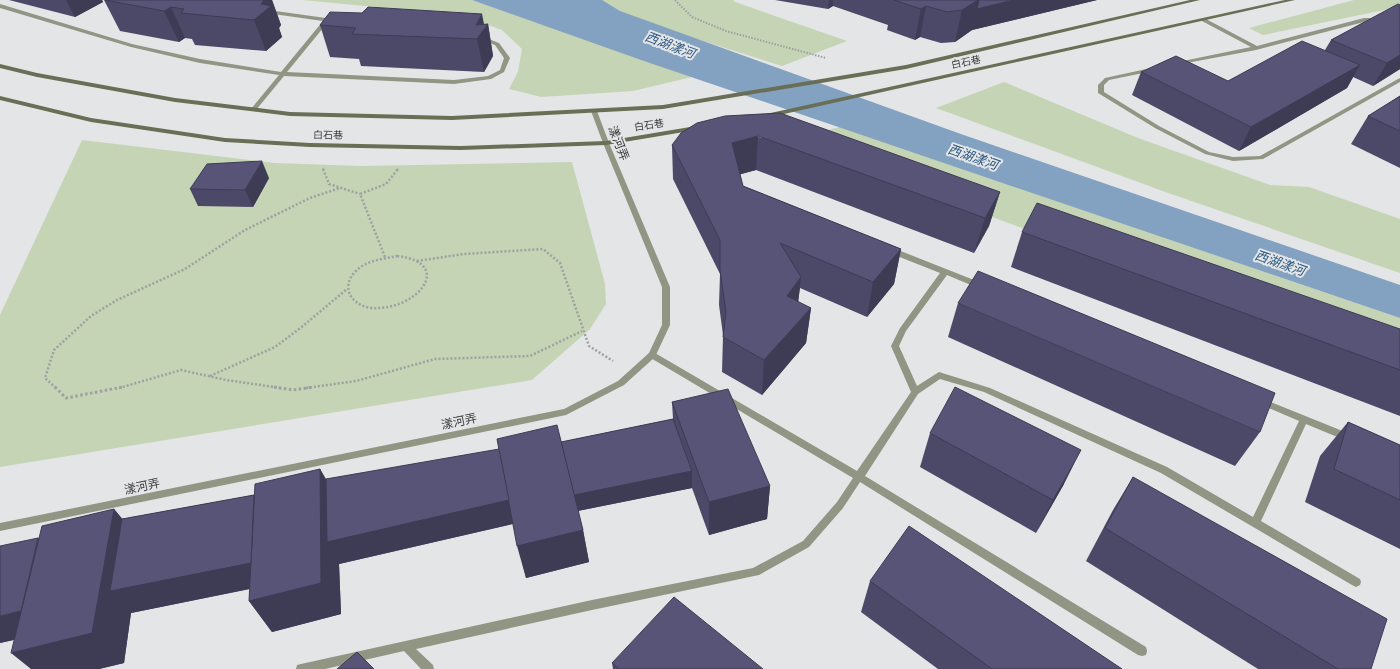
<svg xmlns="http://www.w3.org/2000/svg" width="1400" height="669" viewBox="0 0 1400 669" font-family="Merriweather,'Noto Sans SC',serif">
<style>
.green{fill:#c4d4b4}
.water{fill:#83a1c1}
.lines{fill:none;stroke-linecap:round;stroke-linejoin:round}
.path-far2{stroke:#9fa0a1;stroke-width:2;stroke-dasharray:1.5 1.5;stroke-linecap:butt}
.path-far1{stroke:#9fa0a1;stroke-width:2.5;stroke-dasharray:2 2;stroke-linecap:butt}
.path{stroke:#9fa0a1;stroke-width:3;stroke-dasharray:2.5 2.5;stroke-linecap:butt}
.lane{fill:#909584;fill-rule:evenodd}
.street{fill:#909584;fill-rule:evenodd}
.secondary{fill:#686f56;fill-rule:evenodd}
.wall{fill:#4c4867}
.shaded-wall{fill:#3e3b54}
.building{fill:#585478;stroke:#3e3b54}
.labels{text-anchor:middle;dominant-baseline:central;stroke-width:4;stroke-linejoin:round;paint-order:stroke}
.far-street-label{font-size:10px;fill:#373738;stroke:#e4e5e6}
.street-label{font-size:12px;fill:#373738;stroke:#e4e5e6}
.water-label{font-size:13px;font-style:italic;fill:#2a5883;stroke:#e4e5e6}
</style>
<rect width="100%" height="100%" fill="#e4e5e6"/>
<!-- green -->
<g class="green">
<polygon points="302,0 472,0 692,77 633,91 541,97 509,89 518,72 522,49 502,30 461,15"/>
<polygon points="588,0 733,0 735,2 847,41 782,66 592,6"/>
<polygon points="1354,0 1400,0 1400,10 1394,8 1263,35 1249,28"/>
<polygon points="1004,82 1138,138 1270,185 1309,187 1400,219 1400,273 1171,194 936,108"/>
<polygon points="840,127 1400,318 1400,367 786,141"/>
<polygon points="82,140 274,163 361,166 572,162 605,284 606,304 590,329 532,380 0,467 0,315"/>
</g>
<!-- water -->
<polygon class="water" points="472,0 602,0 620,11 958,133 1400,285 1400,318 644,61"/>
<g class="lines">
<!-- path-far2 -->
<g class="path-far2">
<polyline points="675,0 692,17 726,31 826,58"/>
<polyline points="323,170 324,167"/>
<polyline points="397,170 399,168"/>
</g>
<!-- path-far1 -->
<g class="path-far1">
<polyline points="323,169 329,184 360,194"/>
<path d="M397,256C456,263 417,311 372,308C351,306 339,286 357,270C367,260 384,259 397,256Z"/>
<polyline points="385,257 360,194 386,184 398,169"/>
<polyline points="417,261 464,254 543,249 560,263 589,346 613,361"/>
<polyline points="210,376 275,347 303,326 347,289"/>
<polyline points="56,388 45,378 54,350 91,316 117,300 185,269 245,230 310,198 340,188"/>
<polyline points="119,388 181,370 226,380 281,388"/>
<polyline points="306,388 356,381 435,359 530,356 582,331"/>
</g>
<!-- path -->
<g class="path">
<polyline points="55,387 66,398 123,387"/>
<polyline points="274,387 293,390 313,387"/>
</g>
<!-- lane -->
<g class="lane">
<polygon points="0,4 132,44 200,59 281,72 323,21 266,13 265,12 268,10 333,19 336,21 333,23 328,22 287,72 454,80 488,76 500,70 504,58 495,45 479,39 479,37 481,36 499,43 510,58 504,72 491,79 454,84 284,76 256,110 254,111 251,109 279,75 200,63 131,47 0,8"/>
<polygon points="1204,18 1257,46 1364,18 1377,18 1380,20 1377,22 1364,22 1256,50 1176,65 1175,64 1178,62 1251,47 1202,21 1202,19"/>
<polygon points="1151,68 1154,70 1153,71 1109,80 1104,85 1104,92 1159,126 1209,152 1233,157 1260,156 1398,79 1400,78 1400,82 1263,159 1233,161 1205,154 1155,128 1098,93 1098,85 1105,78"/>
<polygon points="887,248 893,248 984,284 985,286 981,289 978,288 947,275 906,331 899,346 917,386 939,372 990,388 1167,467 1253,517 1299,421 1257,403 1256,401 1257,399 1263,399 1350,434 1351,437 1350,440 1347,441 1306,424 1261,521 1360,579 1361,582 1360,585 1356,587 1352,585 1161,473 984,392 940,379 918,394 865,476 1146,647 1147,651 1146,655 1142,656 1138,655 860,482 843,508 809,547 759,575 592,610 416,649 433,665 434,669 421,669 404,651 325,669 296,669 297,665 301,664 592,600 753,568 803,541 837,502 853,478 649,357 648,355 649,353 655,353 857,471 911,392 891,346 900,328 940,273 887,252 886,250"/>
</g>
<!-- street -->
<polygon class="street" points="594,109 597,111 609,143 670,287 670,325 655,357 624,385 566,415 0,531 0,523 564,409 618,381 649,353 662,325 662,287 603,143 591,111"/>
<!-- secondary -->
<g class="secondary">
<polygon points="1190,0 1200,0 906,69 663,109 452,120 290,116 175,102 37,77 0,68 0,64 37,73 175,98 290,112 452,116 663,105 906,65"/>
<polygon points="1285,0 1295,0 766,118 763,116 766,114"/>
<polygon points="0,96 91,118 225,138 310,143 461,146 606,141 696,126 699,128 696,130 606,145 461,150 310,147 225,142 91,122 0,100"/>
</g>
</g>
<!-- wall -->
<g class="wall">
<polygon points="9,0 102,0 103,2 75,17"/>
<polygon points="104,0 272,0 281,25 279,28 282,37 266,51 195,45 192,39 185,38 179,42 120,31"/>
<polygon points="775,0 1097,0 972,30 955,42 941,43 920,37 915,40 887,30 888,25 833,6 828,9"/>
<polygon points="1400,5 1400,69 1373,86 1353,77 1347,88 1239,151 1132,95 1141,72 1228,81 1325,50 1331,40"/>
<polygon points="484,24 488,24 493,56 484,72 361,66 359,59 330,57 320,25"/>
<polygon points="1400,96 1400,168 1351,144 1368,116"/>
<polygon points="697,123 1000,192 989,226 974,253 756,170 740,174 743,186 901,249 894,284 867,317 800,288 798,302 811,308 806,343 762,395 722,372 723,335 719,305 720,274 673,179 672,145"/>
<polygon points="269,178 253,207 198,206 190,189"/>
<polygon points="1022,232 1400,329 1400,416 1011,267"/>
<polygon points="958,303 1260,432 1235,466 948,337"/>
<polygon points="672,402 770,486 767,519 709,535 692,488 578,511 583,530 589,562 526,578 513,524 339,564 341,614 272,632 249,601 250,589 131,613 124,663 99,669 31,669 14,640 0,643 38,538 114,509 122,519 254,495 320,469 326,479 561,442 673,419"/>
<polygon points="1348,422 1400,445 1400,549 1305,502 1320,456"/>
<polygon points="930,433 1064,484 1036,533 920,467"/>
<polygon points="1133,477 1371,669 1258,669 1086,561 1113,510"/>
<polygon points="870,581 1122,669 938,669 861,612"/>
<polygon points="612,663 763,669 613,669"/>
</g>
<!-- shaded-wall -->
<g class="shaded-wall">
<polygon points="66,0 102,0 103,2 75,17"/>
<polygon points="264,0 272,0 281,25 279,28 282,37 266,51 254,20 261,4"/>
<polygon points="829,0 833,0 833,6 828,9"/>
<polygon points="978,0 1097,0 972,30 955,42 962,10"/>
<polygon points="926,6 920,37 915,40 921,9"/>
<polygon points="171,7 185,38 179,42 164,11"/>
<polygon points="482,14 485,29 488,24 493,56 484,72 477,39 476,25"/>
<polygon points="1400,55 1400,69 1373,86 1387,63"/>
<polygon points="1360,65 1347,88 1239,151 1251,127"/>
<polygon points="758,136 756,170 731,177 732,143"/>
<polygon points="262,161 269,178 253,207 245,190"/>
<polygon points="1000,192 989,226 974,253 985,218"/>
<polygon points="901,249 894,284 867,317 873,282"/>
<polygon points="801,277 797,312 787,296"/>
<polygon points="811,308 806,343 762,395 764,360"/>
<polygon points="1081,450 1064,484 1036,533 1053,500"/>
<polygon points="320,469 338,502 509,500 516,523 339,564 341,614 272,632 249,601"/>
<polygon points="692,471 692,488 577,511 574,495"/>
<polygon points="770,486 767,519 709,535 709,502"/>
<polygon points="114,509 142,542 257,562 273,584 131,613 124,663 99,669 31,669 11,653"/>
<polygon points="583,530 589,562 526,578 517,546"/>
<polygon points="35,608 59,629 0,643 0,616"/>
</g>
<!-- building -->
<g class="building">
<polygon points="105,0 264,0 261,4 271,6 254,20 181,13 184,9 171,7 164,11"/>
<polygon points="894,0 978,0 962,10 947,12 926,6 921,9"/>
<polygon points="979,0 1014,0 977,9"/>
<polygon points="1398,4 1400,5 1400,55 1387,63 1331,40"/>
<polygon points="368,7 482,14 476,25 488,24 477,39 352,34 356,28 320,25 330,12 362,13"/>
<polygon points="1302,41 1360,65 1251,127 1141,72 1176,56 1228,81"/>
<polygon points="1400,96 1400,131 1368,116"/>
<polygon points="780,113 1000,192 985,218 758,136 732,143 743,186 901,249 873,282 780,243 801,277 787,296 811,308 764,360 723,337 726,312 720,270 720,240 672,145 681,133 697,123 725,116"/>
<polygon points="262,161 245,190 190,189 207,164"/>
<polygon points="1037,203 1400,329 1400,370 1022,232"/>
<polygon points="978,271 1275,393 1260,432 958,303"/>
<polygon points="955,387 1081,450 1053,500 930,433"/>
<polygon points="728,389 770,486 709,502 672,402"/>
<polygon points="673,419 692,471 574,495 561,442"/>
<polygon points="1348,422 1400,445 1400,500 1334,469"/>
<polygon points="557,425 583,530 517,546 497,439"/>
<polygon points="499,449 509,500 327,542 326,479"/>
<polygon points="320,469 321,583 249,601 255,484"/>
<polygon points="1133,477 1387,619 1371,669 1338,669 1105,528"/>
<polygon points="254,495 251,563 110,591 122,519"/>
<polygon points="114,509 92,633 11,653 42,526"/>
<polygon points="909,526 1122,669 992,669 870,581"/>
<polygon points="38,538 21,611 0,616 0,546"/>
<polygon points="674,597 763,669 619,669 612,663"/>
<polygon points="357,652 374,669 337,669"/>
</g>
<g class="labels">
<!-- far-street labels -->
<g class="far-street-label">
<text transform="translate(966 62) rotate(-12)">白石巷</text>
<text transform="translate(649 125) rotate(-9)">白石巷</text>
<text transform="translate(328 135) rotate(1)">白石巷</text>
</g>
<!-- street labels -->
<g class="street-label">
<text transform="translate(619 143) rotate(69)">漾河弄</text>
<text transform="translate(459 421) rotate(-12)">漾河弄</text>
<text transform="translate(142 486) rotate(-12)">漾河弄</text>
</g>
<!-- water labels -->
<g class="water-label">
<text transform="translate(670 45) rotate(21)">西湖漾河</text>
<text transform="translate(973 157) rotate(19)">西湖漾河</text>
<text transform="translate(1280 263) rotate(19)">西湖漾河</text>
</g>
</g>
</svg>
